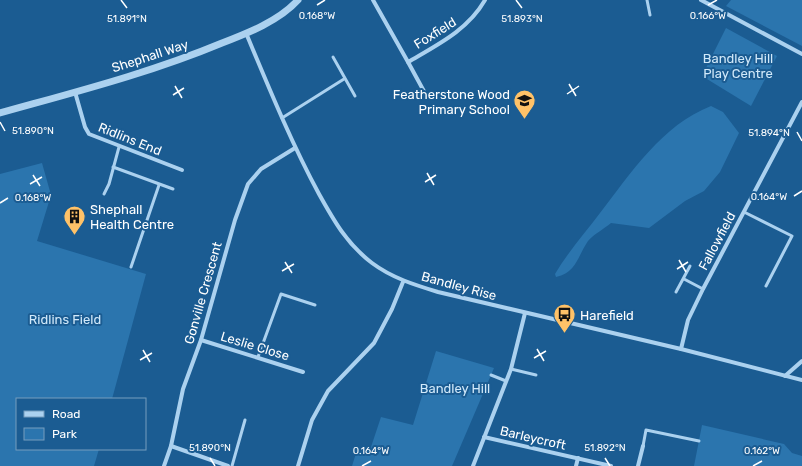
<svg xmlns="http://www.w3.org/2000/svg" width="802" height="466" viewBox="0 0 802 466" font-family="Rubik,sans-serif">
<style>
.green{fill:#2b75ae}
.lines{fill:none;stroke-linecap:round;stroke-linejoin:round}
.service{stroke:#abd1ef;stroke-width:3}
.minor{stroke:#abd1ef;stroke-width:4}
.tertiary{stroke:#abd1ef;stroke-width:7}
.ticks{fill:none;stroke:#fff;stroke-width:1.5}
.labels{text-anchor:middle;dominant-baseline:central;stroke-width:4;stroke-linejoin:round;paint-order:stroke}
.street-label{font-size:13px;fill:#fff;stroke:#1b5c92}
.park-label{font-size:13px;fill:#d1e9fa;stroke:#1b5c92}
.poi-label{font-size:13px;fill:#fff;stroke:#1b5c92;text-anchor:start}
.ticks-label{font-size:10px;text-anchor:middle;fill:#fff;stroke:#1b5c92;stroke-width:4;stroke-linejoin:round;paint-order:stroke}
</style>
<rect width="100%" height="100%" fill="#1b5c92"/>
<!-- green -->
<g class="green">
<polygon points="731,0 802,0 802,46 726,6"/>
<polygon points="726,28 777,56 751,106 702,76"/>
<path d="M711,106L723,112L739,133L720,172L704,191L685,201L649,228L611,223C604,229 594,234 588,241C577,257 577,272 556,277L555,274C568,252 585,233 600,213C631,173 662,125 711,106Z"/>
<polygon points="42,163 51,195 37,241 146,274 112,399 17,399 17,449 99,449 94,466 0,466 0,174"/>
<polygon points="436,351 494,368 452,466 352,466 358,447 370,450 381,417 413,425"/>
<polygon points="702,425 784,444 792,453 802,456 802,466 694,466"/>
</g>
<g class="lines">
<!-- service -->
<g class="service">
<polyline points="647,0 650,15"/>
<polyline points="333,57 355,96"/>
<polyline points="282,118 344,79"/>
<polyline points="113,167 173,189"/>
<polyline points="104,194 109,184 119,147"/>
<polyline points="744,212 792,236 766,286"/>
<polyline points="131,267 159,185"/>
<polyline points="684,279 703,289"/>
<polyline points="676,292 690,266"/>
<polyline points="258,357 281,294 315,305"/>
<polyline points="511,369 536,375"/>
<polyline points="491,375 506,381"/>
<polyline points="643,446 646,430 699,441"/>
<polyline points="232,466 245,420"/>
</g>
<!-- minor -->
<g class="minor">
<path d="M373,0L408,62C437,45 468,30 485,0"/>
<polyline points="701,0 802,54"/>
<path d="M246,33C269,88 291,142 319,194C334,221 347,244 372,263C392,278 415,285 438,292L681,349L802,380"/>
<polyline points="408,62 426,95"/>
<polyline points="75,92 85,127 89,134 182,170"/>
<polyline points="201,340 303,372"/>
<polyline points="681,349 688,320 703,289 802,102"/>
<polyline points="785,376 802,361"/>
<polyline points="484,437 611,466"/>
<polyline points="171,446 228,466"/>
<polyline points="164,466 171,446 183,389 201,340 235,220 248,184 261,169 295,148"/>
<polyline points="298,466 312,420 328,391 374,343 392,309 403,282"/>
<polyline points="473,466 511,369 525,313"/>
<polyline points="576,466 578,458"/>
<polyline points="638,466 643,446"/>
</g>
<!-- tertiary -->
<path class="tertiary" d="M0,113C75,92 150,73 222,43C248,33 279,21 298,0"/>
</g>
<!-- ticks -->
<path class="ticks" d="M121,0L127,8M516,0L522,8M317,5L325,0M708,5L717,0M569,84L576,96M175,86L182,98M567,94L579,86M173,95L184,88M0,122L5,131M797,132L802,141M427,173L434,185M33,175L40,186M425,182L436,175M30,184L42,177M794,196L802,191M0,203L8,198M679,260L686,272M285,262L292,273M677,269L688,262M282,271L294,264M537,349L544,361M143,350L150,362M534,358L546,351M140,360L152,353M210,458L215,466M605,458L610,466M362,466L371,461M753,466L762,461"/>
<!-- icons -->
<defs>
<symbol id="school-pin" viewBox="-11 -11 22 30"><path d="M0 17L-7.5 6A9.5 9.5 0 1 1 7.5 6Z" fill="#ffc268" stroke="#1b5c92"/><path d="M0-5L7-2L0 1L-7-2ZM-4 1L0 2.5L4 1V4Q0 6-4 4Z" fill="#111"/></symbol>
<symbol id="building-pin" viewBox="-11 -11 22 30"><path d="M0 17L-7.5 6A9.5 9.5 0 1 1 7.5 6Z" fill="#ffc268" stroke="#1b5c92"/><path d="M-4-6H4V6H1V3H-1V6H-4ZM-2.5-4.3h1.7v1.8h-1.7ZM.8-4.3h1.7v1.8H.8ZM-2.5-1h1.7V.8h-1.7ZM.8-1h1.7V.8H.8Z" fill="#111"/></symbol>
<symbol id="bus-pin" viewBox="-11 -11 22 30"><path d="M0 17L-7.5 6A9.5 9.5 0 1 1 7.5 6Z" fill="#ffc268" stroke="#1b5c92"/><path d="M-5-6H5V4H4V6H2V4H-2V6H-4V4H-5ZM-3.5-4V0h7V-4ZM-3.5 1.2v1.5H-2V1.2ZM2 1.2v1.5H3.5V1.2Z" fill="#111"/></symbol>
</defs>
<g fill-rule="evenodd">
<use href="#school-pin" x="512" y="88" width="25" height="34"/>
<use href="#building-pin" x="62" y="204" width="25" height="34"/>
<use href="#bus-pin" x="552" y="302" width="25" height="34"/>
</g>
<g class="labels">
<!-- street labels -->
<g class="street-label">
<text transform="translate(435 33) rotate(-32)">Foxfield</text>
<text transform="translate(150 56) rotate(-18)">Shephall Way</text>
<text transform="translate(130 139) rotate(22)">Ridlins End</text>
<text transform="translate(717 241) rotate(-62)">Fallowfield</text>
<text transform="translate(459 286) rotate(15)">Bandley Rise</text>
<text transform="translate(203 293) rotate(-74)">Gonville Crescent</text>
<text transform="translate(255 346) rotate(17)">Leslie Close</text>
<text transform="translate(533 438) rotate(13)">Barleycroft</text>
</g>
<!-- park labels -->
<g class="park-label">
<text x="738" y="58">Bandley Hill<tspan x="738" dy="15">Play Centre</tspan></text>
<text x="65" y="319">Ridlins Field</text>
<text x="455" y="388">Bandley Hill</text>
</g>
<!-- poi labels -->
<g class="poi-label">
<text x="510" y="94" text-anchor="end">Featherstone Wood<tspan x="510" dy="15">Primary School</tspan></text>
<text x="90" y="209">Shephall<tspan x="90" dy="15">Health Centre</tspan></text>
<text x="580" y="315">Harefield</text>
</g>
</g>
<g class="ticks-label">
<text x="317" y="19">0.168°W</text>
<text x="708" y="19">0.166°W</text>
<text x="127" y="22">51.891°N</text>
<text x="522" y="22">51.893°N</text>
<text x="33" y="134">51.890°N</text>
<text x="769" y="136">51.894°N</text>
<text x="769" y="200">0.164°W</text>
<text x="33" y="201">0.168°W</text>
<text x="210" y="451">51.890°N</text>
<text x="605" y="451">51.892°N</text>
<text x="371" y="454">0.164°W</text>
<text x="762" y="454">0.162°W</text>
</g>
<!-- legend -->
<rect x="16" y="398" width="130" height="52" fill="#1b5c92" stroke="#769dbe"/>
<rect x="24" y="411" width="20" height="6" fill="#abd1ef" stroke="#769dbe"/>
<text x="52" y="418" font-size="12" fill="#ffffff">Road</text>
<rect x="24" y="428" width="20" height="12" fill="#2b75ae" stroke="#769dbe"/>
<text x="52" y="438" font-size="12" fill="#ffffff">Park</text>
</svg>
